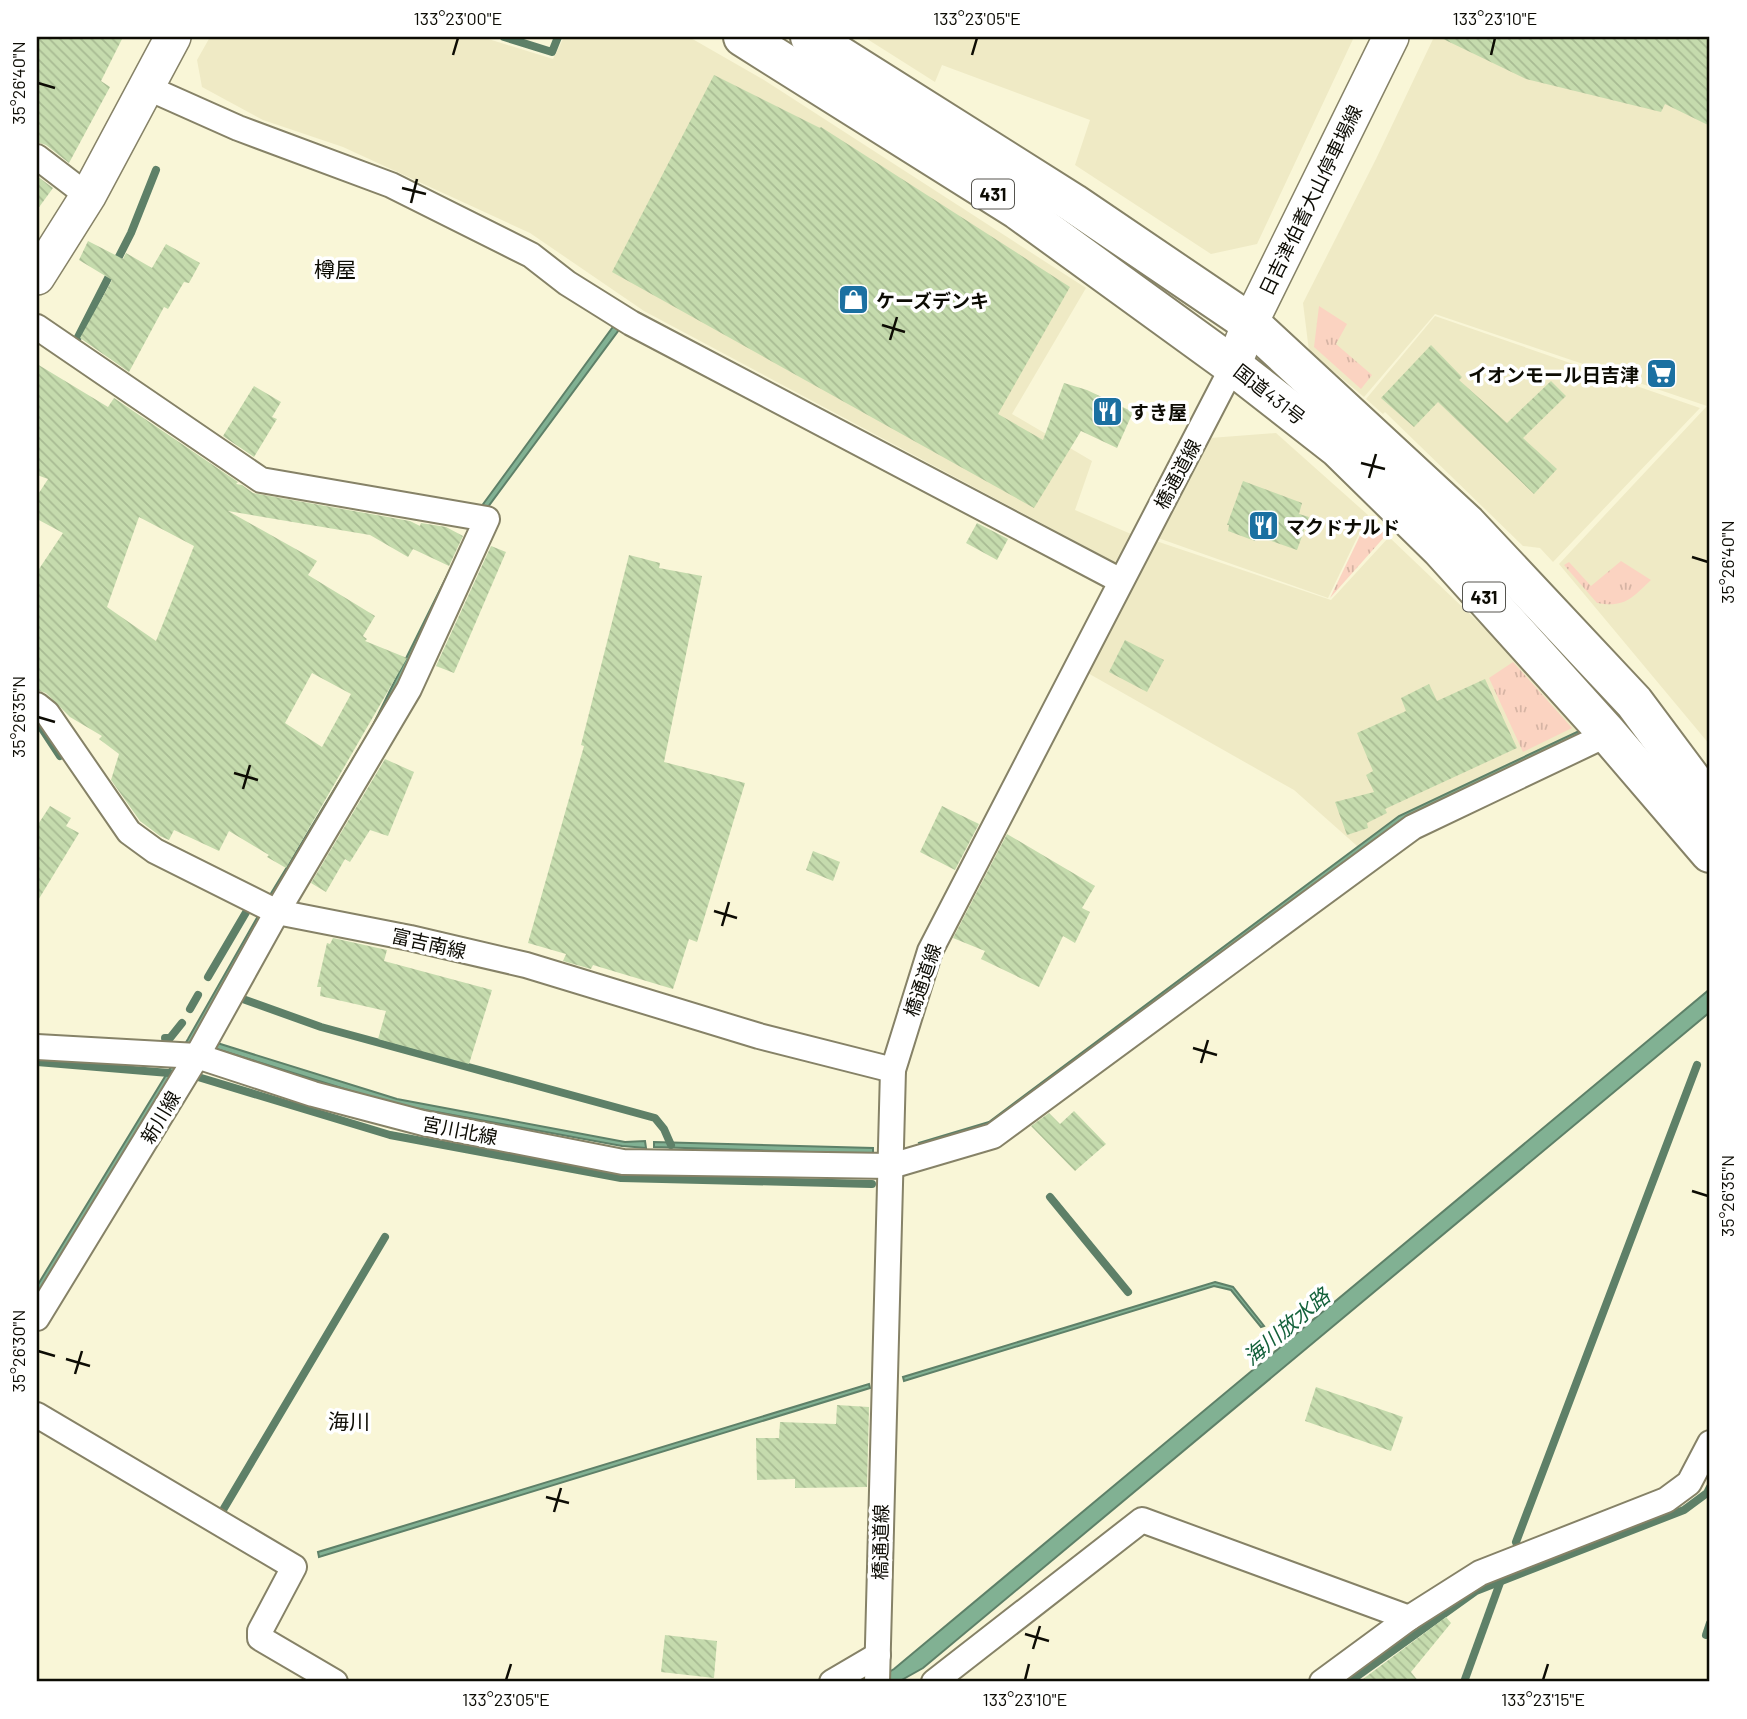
<svg xmlns="http://www.w3.org/2000/svg" width="1747" height="1719" viewBox="0 0 1747 1719" font-family="Barlow,'Noto Sans JP',sans-serif">
<style>
.built{fill:#efeac5}
.grass{fill:url(#grass-tufts)}
.water{fill:#81b193;stroke:#5e8068;stroke-width:2}
.lines{fill:none;stroke-linecap:round;stroke-linejoin:round}
.stream{stroke:#5e8068;stroke-width:8}
.building{fill:url(#building-back-hatch);fill-rule:evenodd}
.street-casing{stroke:#868267;stroke-width:28}
.secondary-casing{stroke:#868267;stroke-width:38}
.highway-casing{stroke:#868267;stroke-width:42}
.street{stroke:#fff;stroke-width:24}
.secondary{stroke:#fff;stroke-width:35}
.highway{stroke:#fff;stroke-width:38}
.ticks{fill:none;stroke:#0d0c04;stroke-width:2.5}
.labels{text-anchor:middle;dominant-baseline:central;stroke-width:7;stroke-linejoin:round;paint-order:stroke}
.shield{fill:#fff;stroke:#56554f;stroke-width:2}
.shield-label{font-size:18px;font-weight:bold;fill:#0d0c04}
.street-label{font-size:19px;fill:#0d0c04;stroke:#fff}
.poi-label{font-size:19px;font-weight:bold;fill:#0d0c04;stroke:#fff;text-anchor:start}
.neighbourhood-label{font-size:21px;fill:#0d0c04;stroke:#fff}
.water-label{font-size:21px;font-style:italic;fill:#13613b;stroke:#fff}
.neatline{fill:none;stroke:#0d0c04;stroke-width:2.5}
.ticks-label{font-size:18px;text-anchor:middle;fill:#0d0c04}
</style>
<defs>
<pattern id="grass-tufts" width="24" height="20" patternUnits="userSpaceOnUse" patternTransform="scale(1.75)"><rect width="24" height="20" fill="#fbd3c1"/><path d="M3 7l-1-3M5 7V3M7 7l1-3M15 17l-1-3M17 17v-4M19 17l1-3" fill="none" stroke="#d6b4a4"/></pattern>
<pattern id="building-back-hatch" width="6" height="6" patternUnits="userSpaceOnUse" patternTransform="scale(1.75)"><rect width="6" height="6" fill="#c5dbad"/><path d="M-1 5l2 2M0 0l6 6M5-1l2 2" fill="none" stroke="#a8bb93"/></pattern>
</defs>
<rect width="100%" height="100%" fill="#f9f6d7"/>
<!-- built -->
<g class="built">
<polygon points="210,37 482,37 553,59 564,37 689,37 764,80 1086,288 1012,414 1092,461 1075,510 1131,534 1116,563 644,311 530,233 343,147 263,120 202,87 197,60"/>
<polygon points="864,37 1354,37 1257,244 1211,254 1075,165 1090,120 942,65 935,82"/>
<polygon points="1434,37 1710,37 1710,745 1559,564 1707,406 1435,314 1364,397 1309,351 1303,303 1376,159"/>
<polygon points="1435,316 1700,408 1553,562 1540,548 1523,546 1385,412 1383,414 1366,399"/>
<polygon points="1276,433 1368,515 1328,598 1158,538 1210,438"/>
<polygon points="1389,537 1497,640 1587,737 1365,853 1294,790 1086,672 1156,541 1331,600"/>
</g>
<!-- grass -->
<g class="grass">
<polygon points="1319,306 1347,324 1336,344 1372,375 1361,389 1314,347"/>
<polygon points="1369,517 1387,534 1330,598"/>
<path d="M1621,561L1651,580C1632,598 1625,608 1597,603L1564,565L1569,562L1591,586Z"/>
<polygon points="1513,662 1572,728 1523,752 1489,678"/>
</g>
<!-- water -->
<g class="water">
<polygon points="615,324 621,327 485,511 396,697 192,1043 37,1299 37,1286 188,1039 270,895 371,729 481,507"/>
<polygon points="1579,731 1582,737 1403,822 989,1128 921,1148 919,1143 989,1122 1399,816"/>
<polygon points="1710,989 1710,1012 923,1668 898,1682 872,1682 894,1669"/>
<polygon points="214,1042 397,1099 625,1142 645,1141 646,1148 622,1146 393,1104 210,1047"/>
<polygon points="654,1142 873,1148 873,1154 654,1147"/>
<polygon points="1215,1282 1233,1287 1264,1326 1261,1327 1231,1290 1214,1286 904,1381 903,1377"/>
<polygon points="869,1384 870,1388 319,1557 318,1552"/>
</g>
<g class="lines">
<!-- stream -->
<g class="stream">
<polyline points="504,37 552,52 558,37"/>
<polyline points="76,341 131,233 156,170"/>
<polyline points="37,721 60,756"/>
<polyline points="208,977 248,909"/>
<polyline points="240,998 321,1027 655,1118 664,1129 671,1145"/>
<polyline points="190,1009 198,995"/>
<polyline points="165,1038 170,1038 182,1023"/>
<polyline points="37,1062 169,1073"/>
<polyline points="198,1077 390,1135 621,1178 872,1184"/>
<polyline points="1050,1197 1128,1292"/>
<polyline points="223,1510 385,1237"/>
<polyline points="1516,1542 1697,1065"/>
<polyline points="1706,1635 1710,1623"/>
<polyline points="1349,1682 1476,1591 1684,1510 1707,1493 1710,1487"/>
<polyline points="1464,1682 1501,1580"/>
</g>
</g>
<!-- building -->
<g class="building">
<polygon points="37,37 123,37 101,81 110,87 69,163 46,145 37,142"/>
<polygon points="1439,37 1710,37 1710,126 1665,104 1661,112 1526,79"/>
<polygon points="714,75 820,128 821,127 1070,287 998,414 1043,440 1064,383 1087,390 1133,412 1117,448 1081,431 1034,508 612,272"/>
<polygon points="37,176 53,188 37,210"/>
<polygon points="88,241 123,259 126,253 152,268 166,244 200,263 189,283 184,282 168,309 164,307 129,372 80,338 112,280 79,260"/>
<polygon points="1431,345 1462,377 1459,380 1507,423 1551,381 1566,396 1523,438 1557,469 1534,494 1438,402 1414,427 1381,398"/>
<path d="M37,364L108,407L114,398L238,482L236,484L242,485L253,493L410,521L420,526L421,523L446,527L463,536L449,566L413,549L408,557L370,535L228,511L317,561L308,575L375,616L363,636L367,639L365,641L407,658L286,868L267,857L269,855L229,831L219,851L174,830L169,840L160,836L140,821L111,780L119,754L99,739L102,736L70,717L46,693L37,690V572L63,533L37,519V496L48,479L37,475ZM139,517L194,546L156,641L107,607ZM312,673L351,694L322,747L285,723Z"/>
<polygon points="254,386 281,402 272,417 277,419 254,457 223,436"/>
<polygon points="1243,481 1302,503 1299,514 1309,517 1297,550 1257,536 1255,541 1228,531 1229,525 1227,525"/>
<polygon points="977,523 1008,539 997,560 966,543"/>
<polygon points="491,546 506,552 454,673 436,666"/>
<polygon points="629,555 660,563 659,568 702,576 664,762 745,783 697,942 689,939 673,989 593,965 591,969 563,961 566,954 528,943 584,746 581,745"/>
<polygon points="1125,640 1164,660 1147,692 1109,672"/>
<polygon points="1485,679 1517,748 1385,809 1387,813 1367,823 1368,828 1347,835 1335,802 1374,792 1366,775 1373,771 1357,733 1406,711 1401,698 1429,684 1437,701"/>
<polygon points="385,759 414,772 388,836 370,830 350,862 345,859 326,892 311,883"/>
<polygon points="50,806 71,818 66,826 79,833 37,902 37,826"/>
<polygon points="942,806 979,824 955,870 920,852"/>
<polygon points="1007,834 1095,886 1082,908 1090,912 1075,943 1063,936 1039,987 981,959 985,951 953,938"/>
<polygon points="813,851 840,862 833,881 806,870"/>
<polygon points="333,938 387,950 384,961 492,990 469,1064 378,1039 386,1011 320,996 321,987 317,987 327,943 330,944"/>
<polygon points="1074,1111 1106,1144 1075,1171 1031,1126 1049,1113 1060,1124"/>
<polygon points="1316,1387 1403,1417 1391,1451 1305,1421"/>
<polygon points="837,1405 869,1407 867,1487 795,1488 795,1479 757,1480 756,1438 779,1438 780,1422 836,1424"/>
<polygon points="1446,1617 1451,1623 1411,1672 1419,1682 1359,1682"/>
<polygon points="665,1635 717,1641 714,1678 661,1672"/>
</g>
<g class="lines">
<defs>
<g id="street">
<polyline points="146,87 238,128 391,185 531,255 567,283 631,323 1121,581"/>
<polyline points="37,157 88,196"/>
<polyline points="37,327 261,480 487,519 409,689 277,912 197,1056 37,1318"/>
<polyline points="37,705 47,713 129,832 155,851 277,912 410,938 526,965 759,1036 893,1070"/>
<polyline points="37,1047 197,1056 313,1094 423,1123 623,1162 891,1166 993,1136 1413,827 1608,734"/>
<polyline points="37,1415 294,1567 260,1631 260,1638 335,1682"/>
<polyline points="832,1682 878,1655"/>
<polyline points="877,1682 893,1070 930,951 1233,366"/>
<polyline points="934,1682 1142,1520 1409,1618"/>
<polyline points="1322,1682 1409,1618 1480,1573 1666,1500 1689,1483 1710,1443"/>
</g>
<g id="secondary">
<polyline points="37,277 88,196 173,37"/>
<polyline points="1233,366 1250,323 1391,37"/>
</g>
<g id="highway">
<polyline points="743,37 1018,210 1233,366 1338,448 1441,549 1608,734 1710,853"/>
<polyline points="810,37 1073,203 1250,323 1467,524 1634,702 1710,804"/>
</g>
</defs>
<!-- street casing -->
<use href="#street" class="street-casing"/>
<!-- secondary casing -->
<use href="#secondary" class="secondary-casing"/>
<!-- highway casing -->
<use href="#highway" class="highway-casing"/>
<!-- street -->
<use href="#street" class="street"/>
<!-- secondary -->
<use href="#secondary" class="secondary"/>
<!-- highway -->
<use href="#highway" class="highway"/>
</g>
<!-- ticks -->
<path class="ticks" d="M453,55L458,38M972,55L977,38M1491,55L1495,38M38,83L55,88M402,188L426,194M411,203L417,179M882,325L905,332M890,340L897,317M1361,463L1385,469M1369,478L1376,454M1692,557L1708,562M38,717L55,722M234,773L258,780M243,789L250,765M714,911L737,918M722,926L729,902M1193,1048L1217,1055M1201,1063L1208,1040M1692,1191L1708,1196M38,1351L55,1356M66,1359L90,1366M75,1374L82,1351M546,1497L569,1503M554,1512L561,1488M1025,1634L1049,1641M1033,1649L1040,1626M506,1680L511,1664M1025,1680L1029,1664M1543,1680L1548,1664"/>
<!-- icons -->
<defs>
<symbol id="shop-square" viewBox="-11 -11 22 22"><rect x="-9" y="-9" width="18" height="18" rx="4" fill="#1b70a1" stroke="#fff"/><path d="M-5-2.5h2.3a2.7 3.5 0 0 1 5.4 0H5L5.5 6h-11ZM-1.5-2.5h3a1.5 2.3 0 0 0-3 0Z" fill="#fff"/></symbol>
<symbol id="supermarket-square" viewBox="-11 -11 22 22"><rect x="-9" y="-9" width="18" height="18" rx="4" fill="#1b70a1" stroke="#fff"/><path d="M-6-5.5h2.5l.6 2H6L4.5 2H-2.5L-4.4-4H-6ZM-1.5 3.2a1.3 1.3 0 1 0 .1 0ZM3 3.2a1.3 1.3 0 1 0 .1 0Z" fill="#fff"/></symbol>
<symbol id="restaurant-square" viewBox="-11 -11 22 22"><rect x="-9" y="-9" width="18" height="18" rx="4" fill="#1b70a1" stroke="#fff"/><path d="M-5-6h1v4h1v-4h1v4h1v-4h1v5L-1.5 .5V6h-2V.5L-5-1ZM5-6V6H3V1.5H1.5Q1.5-4 5-6Z" fill="#fff"/></symbol>
</defs>
<g fill-rule="evenodd">
<use href="#shop-square" x="836" y="282" width="35" height="35"/>
<use href="#supermarket-square" x="1644" y="356" width="35" height="35"/>
<use href="#restaurant-square" x="1090" y="394" width="35" height="35"/>
<use href="#restaurant-square" x="1246" y="508" width="35" height="35"/>
</g>
<g class="labels">
<!-- shield labels -->
<g class="shield">
<rect x="972" y="179.5" width="42" height="29" rx="5"/>
<rect x="1463" y="582.5" width="42" height="29" rx="5"/>
</g>
<g class="shield-label">
<text x="993" y="194">431</text>
<text x="1484" y="597">431</text>
</g>
<!-- street labels -->
<g class="street-label">
<text transform="translate(1310 200) rotate(-64)">日吉津伯耆大山停車場線</text>
<text transform="translate(1270 394) rotate(38)">国道431号</text>
<text transform="translate(1177 474) rotate(-62)">橋通道線</text>
<text transform="translate(429 943) rotate(13)">富吉南線</text>
<text transform="translate(922 980) rotate(-71)">橋通道線</text>
<text transform="translate(160 1117) rotate(-59)">新川線</text>
<text transform="translate(460 1130) rotate(11)">宮川北線</text>
<text transform="translate(880 1542) rotate(-89)">橋通道線</text>
</g>
<!-- poi labels -->
<g class="poi-label">
<text x="876" y="300">ケーズデンキ</text>
<text x="1639" y="374" text-anchor="end">イオンモール日吉津</text>
<text x="1130" y="411">すき屋</text>
<text x="1286" y="526">マクドナルド</text>
</g>
<!-- neighbourhood labels -->
<g class="neighbourhood-label">
<text x="335" y="268">樽屋</text>
<text x="349" y="1420">海川</text>
</g>
<!-- water labels -->
<g class="water-label">
<text transform="translate(1286 1326) rotate(-40)">海川放水路</text>
</g>
</g>
<!-- border -->
<rect width="1747" height="1719" fill="none" stroke="#ffffff" stroke-width="77"/>
<rect x="38" y="38" width="1670" height="1642" class="neatline"/>
<g class="ticks-label">
<text x="458" y="25">133°23'00"E</text>
<text x="977" y="25">133°23'05"E</text>
<text x="1495" y="25">133°23'10"E</text>
<text transform="translate(19 83) rotate(-90)" y="6">35°26'40"N</text>
<text transform="translate(1728 562) rotate(-90)" y="6">35°26'40"N</text>
<text transform="translate(19 717) rotate(-90)" y="6">35°26'35"N</text>
<text transform="translate(1728 1196) rotate(-90)" y="6">35°26'35"N</text>
<text transform="translate(19 1351) rotate(-90)" y="6">35°26'30"N</text>
<text x="506" y="1706">133°23'05"E</text>
<text x="1025" y="1706">133°23'10"E</text>
<text x="1543" y="1706">133°23'15"E</text>
</g>
</svg>
